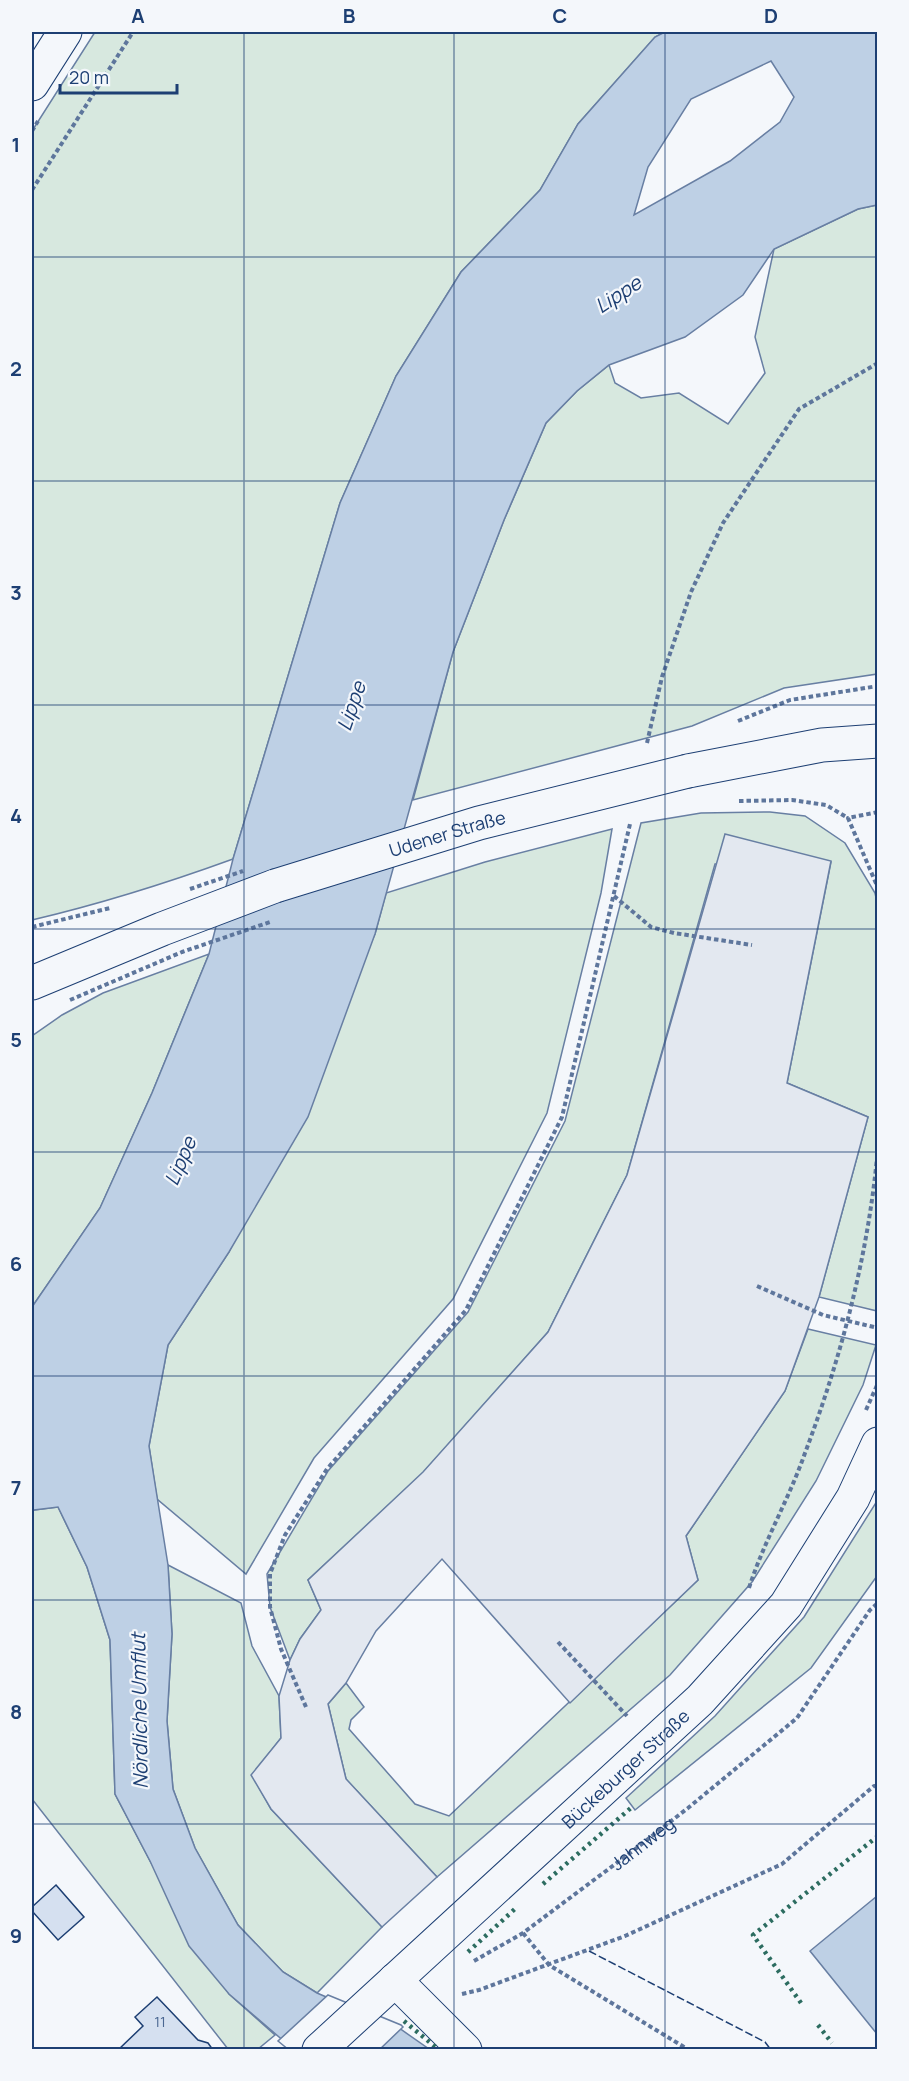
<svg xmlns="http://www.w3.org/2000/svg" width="909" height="2081" viewBox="0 0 909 2081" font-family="Manrope,sans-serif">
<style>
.green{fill:#d7e8df;stroke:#687fa3;stroke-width:1.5}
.parking{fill:#e3e8f0;stroke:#687fa3;stroke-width:1.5}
.water{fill:#bed0e5;stroke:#687fa3;stroke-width:1.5;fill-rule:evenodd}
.pier{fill:#f4f7fb;stroke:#687fa3;stroke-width:1.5}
.building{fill:#d5e0f0;stroke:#1d3f73;stroke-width:1.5}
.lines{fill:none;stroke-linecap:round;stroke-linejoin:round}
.minor-casing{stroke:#1d3f73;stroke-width:35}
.major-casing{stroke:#1d3f73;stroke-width:35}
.path{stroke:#5e769c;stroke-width:4;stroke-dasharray:4.5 3;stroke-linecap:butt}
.minor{stroke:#f4f7fb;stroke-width:33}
.major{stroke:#f4f7fb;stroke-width:33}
.major-bridge-casing{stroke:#1d3f73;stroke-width:35;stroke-linecap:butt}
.path-bridge{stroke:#5e769c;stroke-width:4;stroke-dasharray:4.5 3;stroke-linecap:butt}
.major-bridge{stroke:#f4f7fb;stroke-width:33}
.hedge{stroke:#2c6c60;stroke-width:4.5;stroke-dasharray:3 4.5;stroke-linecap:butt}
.fence{stroke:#1d3f73;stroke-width:1.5;stroke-dasharray:8 3;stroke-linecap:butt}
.grid{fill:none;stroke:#1d3f73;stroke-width:1.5;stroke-opacity:0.55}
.labels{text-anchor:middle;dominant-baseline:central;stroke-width:4.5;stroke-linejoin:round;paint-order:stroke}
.number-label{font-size:15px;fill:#4b6792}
.street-label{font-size:18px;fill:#1d3f73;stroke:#f4f7fb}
.water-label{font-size:20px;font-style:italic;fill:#1d3f73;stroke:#f4f7fb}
.neatline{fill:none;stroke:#1d3f73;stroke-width:2}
.grid-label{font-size:20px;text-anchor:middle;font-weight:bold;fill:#1d3f73}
</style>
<rect width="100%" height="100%" fill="#f4f7fb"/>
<!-- green -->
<g class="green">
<path d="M95,32H665L655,37L578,124L540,190L461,272L396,376L340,503L233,859C167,883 100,904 32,920V131Z"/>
<polygon points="877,205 877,674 784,688 692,726 413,800 453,652 504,520 546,423 577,391 609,365 615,383 641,398 679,393 728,424 765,373 755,337 774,249 858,209"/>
<polygon points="770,812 805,816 845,843 875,893 877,902 877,1311 819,1297 868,1117 787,1083 831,862 715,864 627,1175 548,1332 423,1473 308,1580 321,1610 300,1639 290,1660 270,1607 267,1574 328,1471 468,1312 565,1121 641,823 701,813"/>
<polygon points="612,829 601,893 547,1113 453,1299 314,1458 246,1574 157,1499 149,1446 168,1345 229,1252 375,934 386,893 485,862"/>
<polygon points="209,954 152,1093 100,1208 32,1307 32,1036 62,1015 103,993"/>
<polygon points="808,1329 876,1345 863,1385 816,1481 752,1582 670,1675 437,1877 346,1779 328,1704 346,1683 364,1707 351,1720 349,1729 415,1804 449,1816 698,1580 686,1536 785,1391"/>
<polygon points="877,1501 877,1576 811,1668 635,1810 626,1798 715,1716 804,1617"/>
<polygon points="58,1507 87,1567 110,1640 115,1794 150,1861 229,1994 275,2035 258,2049 228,2049 32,1799 32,1512 34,1510"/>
<polygon points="168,1565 241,1603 252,1646 279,1696 281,1738 252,1775 271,1809 382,1927 317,1993 283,1972 238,1925 195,1848 173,1789 167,1721 172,1634"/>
</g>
<!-- parking -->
<polygon class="parking" points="725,834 831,861 787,1083 868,1117 819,1297 785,1391 686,1536 698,1580 570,1703 442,1559 376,1631 346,1683 328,1704 346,1779 437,1877 382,1927 271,1809 251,1775 281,1738 279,1696 290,1660 300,1639 321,1610 308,1580 423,1472 548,1332 627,1175"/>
<!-- water -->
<g class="water">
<path d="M665,32H877V205L858,209L774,249L743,295L685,337L609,365L577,391L546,423L504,520L453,652L375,934L308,1117L229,1252L168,1345L149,1446L168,1565L172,1634L167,1721L173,1789L195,1848L238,1925L283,1972L317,1993L399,2028L429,2049H293L229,1994L189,1946L150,1861L115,1794L110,1640L87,1567L58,1507L34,1510L32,1512V1307L100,1208L152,1093L209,954L233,859L340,503L396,376L461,272L540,190L578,124L655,37ZM771,61L794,97L780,122L730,161L634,215L648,167L691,99Z"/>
<polygon points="877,1896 877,2034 810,1951"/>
</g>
<!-- pier -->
<polygon class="pier" points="328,1995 401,2025 403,2027 379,2050 289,2050 278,2041"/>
<!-- building -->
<g class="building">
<polygon points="56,1885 84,1917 58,1940 32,1911 32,1907"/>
<polygon points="157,1997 198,2040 208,2043 213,2050 118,2050 143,2026 135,2017"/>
</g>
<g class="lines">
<defs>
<g id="minor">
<polyline points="32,84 65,32"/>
<polyline points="395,1980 465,2050"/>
<path id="s2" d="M319,2050L700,1700L786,1605L853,1498L878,1444"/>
</g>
<g id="major">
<polyline points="688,771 822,745 878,741"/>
<polyline points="32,983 162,929 275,886"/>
</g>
</defs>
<!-- minor casing -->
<use href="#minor" class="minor-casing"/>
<!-- major casing -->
<use href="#major" class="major-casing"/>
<!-- path -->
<g class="path">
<polyline points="32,131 38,121"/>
<polyline points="32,190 133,32"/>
<polyline points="738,721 790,700 878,686"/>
<polyline points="647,743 662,677 691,592 723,523 799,409 878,363"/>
<polyline points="739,801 792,800 826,805 848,818"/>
<polyline points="878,812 848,818 878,888"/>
<polyline points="614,896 651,927 674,933 752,945"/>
<polyline points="32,927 110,908"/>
<polyline points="757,1286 823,1315 878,1328"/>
<polyline points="866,1410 878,1383"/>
<path d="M749,1588C764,1541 789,1499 805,1453C842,1355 869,1252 878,1147"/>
<polyline points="558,1642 627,1716"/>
<polyline points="306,1707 281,1649 270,1607 270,1574 285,1535 327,1469 466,1310 562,1117 630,824"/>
<polyline points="523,1933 549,1965 689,2050"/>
<path id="s1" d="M474,1961L523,1933L634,1850L688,1808L797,1718L870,1610L878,1603"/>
<polyline points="462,1994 479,1990 625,1936 782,1864 874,1786 878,1786"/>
</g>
<!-- minor -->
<use href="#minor" class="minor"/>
<!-- major -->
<use href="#major" class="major"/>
<defs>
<g id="major-bridge">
<path id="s3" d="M275,886L479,823L688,771"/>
</g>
</defs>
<!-- major-bridge casing -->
<use href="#major-bridge" class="major-bridge-casing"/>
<!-- path-bridge -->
<g class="path-bridge">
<polyline points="190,889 243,871"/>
<polyline points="70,1000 182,952 270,922"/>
</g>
<!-- major-bridge -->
<use href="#major-bridge" class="major-bridge"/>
<!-- hedge -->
<g class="hedge">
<polyline points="543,1884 632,1807"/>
<polyline points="468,1952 516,1908"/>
<polyline points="801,2003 753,1935 878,1836"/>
<polyline points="404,2021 439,2050"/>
<polyline points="818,2025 832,2043"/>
</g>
<!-- fence -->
<polyline class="fence" points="589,1951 765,2042 771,2050"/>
</g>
<!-- grid -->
<path class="grid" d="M244,32V2050M454,32V2050M665,32V2050M32,257H878M32,481H878M32,705H878M32,929H878M32,1152H878M32,1376H878M32,1600H878M32,1824H878"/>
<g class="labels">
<!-- number labels -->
<g class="number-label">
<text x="160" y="2021">11</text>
</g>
<!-- street labels -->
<g class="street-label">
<text stroke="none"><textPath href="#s3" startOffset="180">Udener Straße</textPath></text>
<text stroke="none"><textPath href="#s2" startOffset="416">Bückeburger Straße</textPath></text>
<text stroke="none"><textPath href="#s1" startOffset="206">Jahnweg</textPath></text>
</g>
<!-- water labels -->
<g class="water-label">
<text transform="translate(618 294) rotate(-33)">Lippe</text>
<text transform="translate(351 706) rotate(-71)">Lippe</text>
<text transform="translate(180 1161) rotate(-67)">Lippe</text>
<text transform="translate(139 1711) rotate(-91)">Nördliche Umflut</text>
</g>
</g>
<!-- border -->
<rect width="909" height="2081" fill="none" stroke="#f4f7fb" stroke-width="66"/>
<!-- scale -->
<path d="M60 84v9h117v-9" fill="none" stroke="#1d3f73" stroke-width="3"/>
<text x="69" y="84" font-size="18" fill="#1d3f73" stroke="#f4f7fb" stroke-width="4.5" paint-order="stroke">20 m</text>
<rect x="33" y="33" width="843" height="2015" class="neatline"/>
<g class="grid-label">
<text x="138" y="23">A</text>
<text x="349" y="23">B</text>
<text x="560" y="23">C</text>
<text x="771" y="23">D</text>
<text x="16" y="152">1</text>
<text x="16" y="376">2</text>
<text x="16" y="600">3</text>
<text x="16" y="823">4</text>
<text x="16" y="1047">5</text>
<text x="16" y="1271">6</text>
<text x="16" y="1495">7</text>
<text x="16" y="1719">8</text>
<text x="16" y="1943">9</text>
</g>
</svg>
